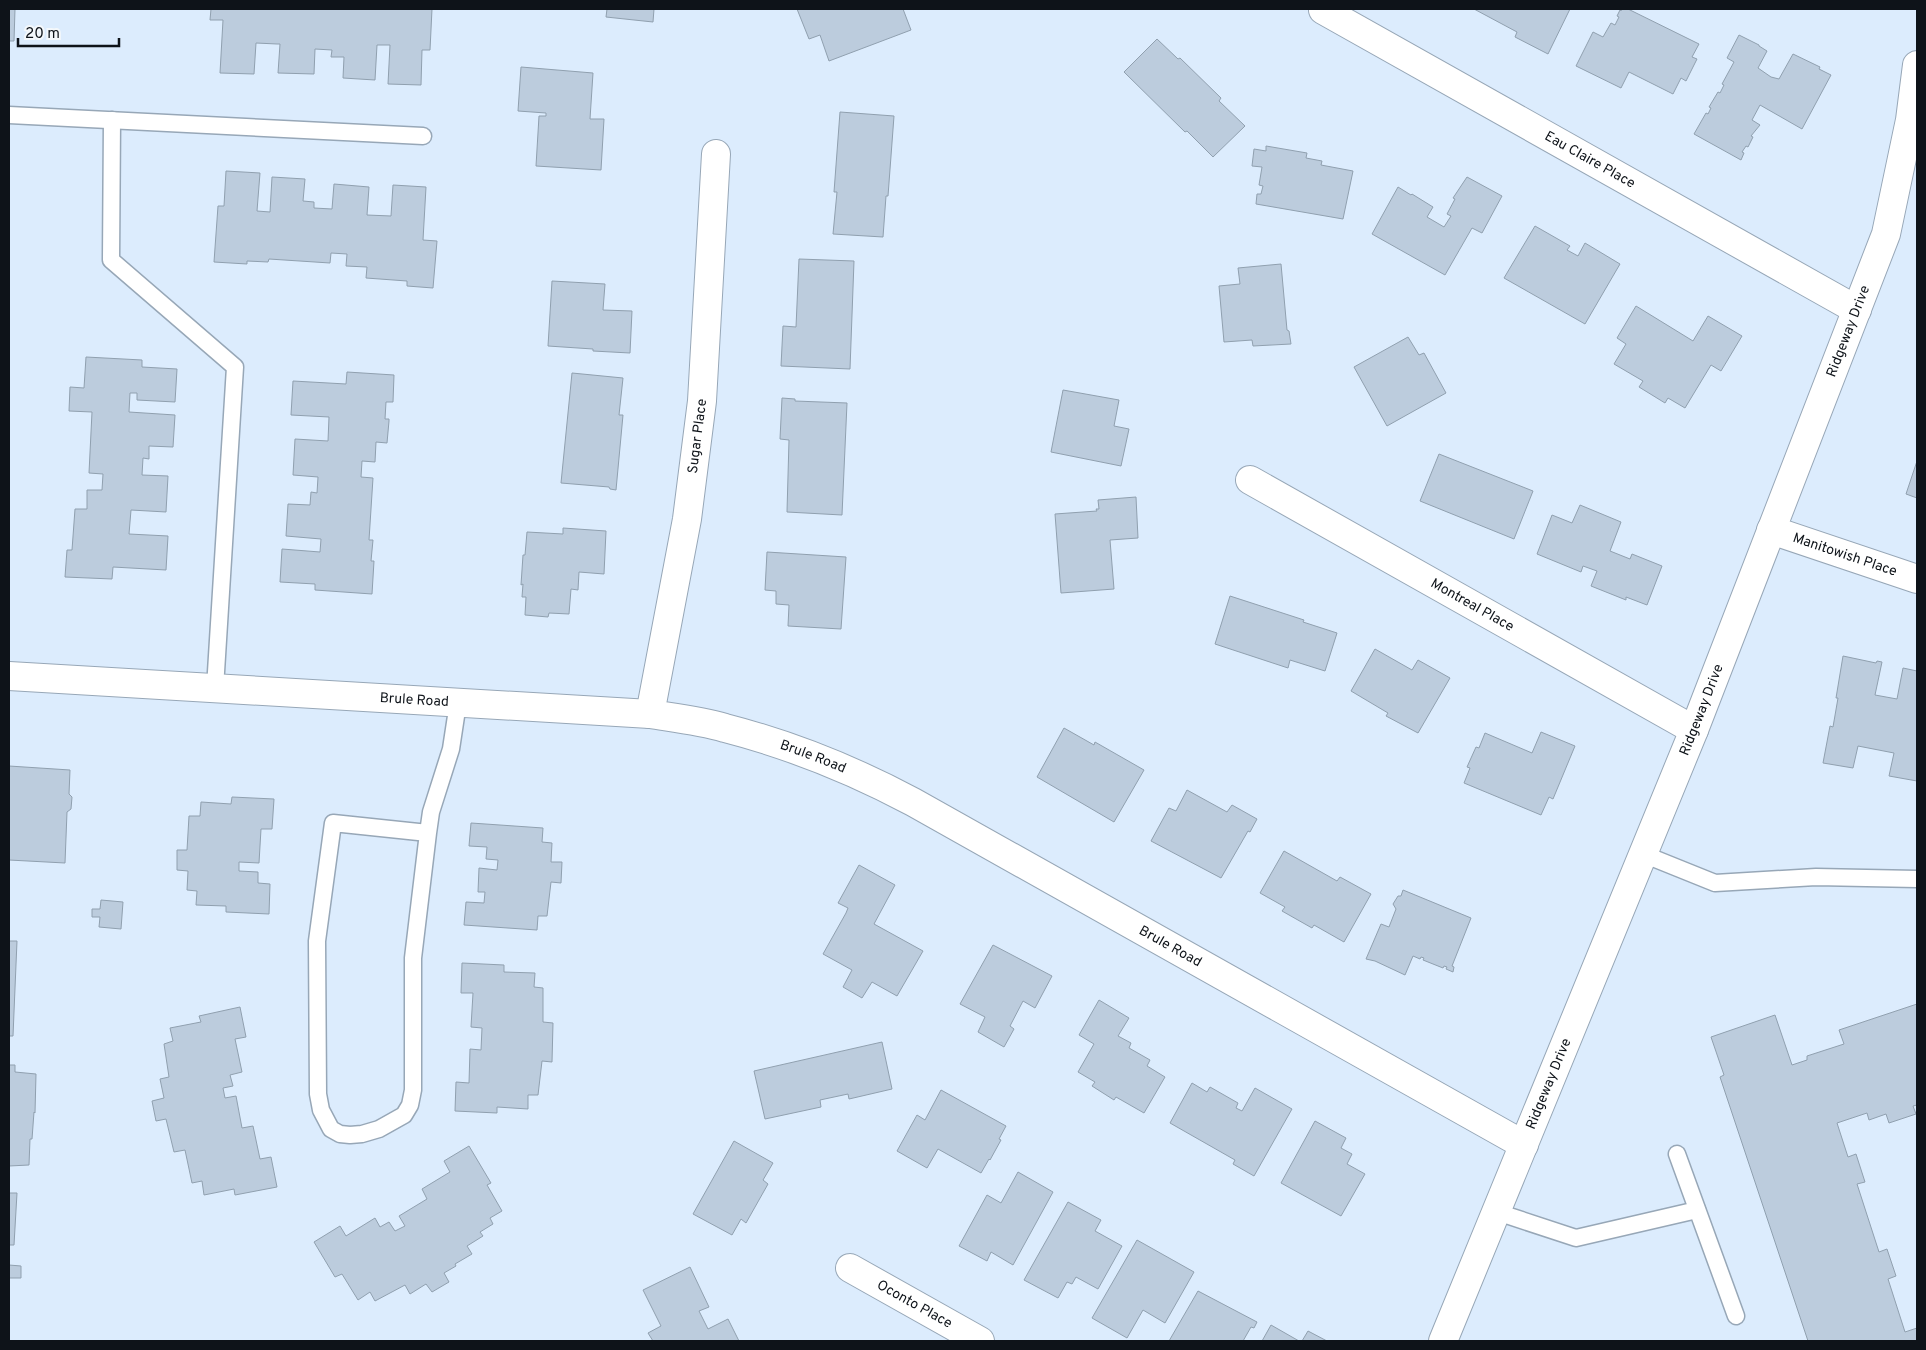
<svg xmlns="http://www.w3.org/2000/svg" width="1926" height="1350" viewBox="0 0 1926 1350" font-family="Overpass,sans-serif">
<style>
.building{fill:#bcccdd;stroke:#90a0af}
.lines{fill:none;stroke-linecap:round;stroke-linejoin:round}
.lane-casing{stroke:#97a7b7;stroke-width:19}
.street-casing{stroke:#97a7b7;stroke-width:30}
.lane{stroke:#fff;stroke-width:16}
.street{stroke:#fff;stroke-width:28}
.labels{text-anchor:middle;dominant-baseline:central;stroke-width:4.5;stroke-linejoin:round;paint-order:stroke}
.street-label{font-size:14px;fill:#0e1319;stroke:#f4f8fb}
</style>
<rect width="100%" height="100%" fill="#dcecfd"/>
<!-- building -->
<g class="building">
<polygon points="9,9 15,9 14,41 9,41"/>
<polygon points="211,9 432,9 430,50 422,50 421,85 388,84 390,45 377,45 375,80 343,78 344,57 331,57 332,50 315,49 314,74 278,73 280,44 277,44 256,43 254,74 220,73 223,20 210,20"/>
<polygon points="607,9 654,9 653,22 606,17"/>
<polygon points="797,9 903,9 911,30 829,61 820,35 809,39"/>
<polygon points="1474,9 1570,9 1548,54 1515,37 1517,32"/>
<polygon points="1622,9 1628,9 1699,44 1692,57 1697,59 1686,81 1681,78 1673,94 1629,72 1621,88 1576,66 1593,32 1603,37 1611,23 1615,25 1619,17 1617,16 1620,10 1621,11"/>
<polygon points="1739,35 1759,45 1759,46 1767,51 1758,68 1771,77 1779,79 1793,54 1820,67 1819,69 1831,75 1802,129 1760,105 1752,120 1760,125 1751,136 1753,137 1748,147 1746,146 1742,152 1744,153 1741,160 1694,134 1706,113 1708,114 1711,108 1709,107 1718,92 1720,93 1724,85 1722,84 1734,62 1727,58"/>
<polygon points="1157,39 1178,59 1180,58 1221,98 1219,101 1245,126 1213,157 1187,131 1185,132 1124,72"/>
<polygon points="521,67 593,73 590,119 604,119 601,170 536,166 539,116 546,116 546,113 518,111"/>
<polygon points="840,112 894,116 888,196 886,196 883,237 833,234 837,192 834,192"/>
<polygon points="1266,146 1307,153 1306,158 1322,161 1321,165 1353,171 1343,219 1256,204 1257,194 1261,194 1263,186 1259,185 1262,167 1252,166 1254,149 1266,151"/>
<polygon points="226,171 260,173 257,211 270,212 272,177 305,179 303,201 314,202 314,208 332,209 334,184 369,187 367,215 391,216 393,185 426,187 423,240 437,241 433,288 407,286 407,281 366,278 367,267 346,266 347,254 331,253 330,263 269,259 268,262 247,261 247,264 214,262 218,206 224,206"/>
<polygon points="1467,177 1502,196 1482,233 1472,228 1445,275 1372,234 1398,187 1411,195 1412,194 1433,207 1427,217 1444,227 1451,216 1447,214 1455,199 1453,198"/>
<polygon points="1535,226 1570,246 1567,250 1578,256 1585,243 1620,264 1585,324 1504,278"/>
<polygon points="799,259 854,261 850,369 781,366 783,326 796,327"/>
<polygon points="1281,264 1287,330 1289,331 1291,344 1253,346 1252,340 1224,342 1219,286 1240,284 1238,268"/>
<polygon points="552,281 605,284 603,310 632,311 630,353 593,351 593,349 548,346"/>
<polygon points="1636,306 1693,341 1708,316 1742,336 1721,371 1711,365 1685,408 1668,398 1665,403 1639,387 1643,381 1614,364 1626,344 1617,338"/>
<polygon points="1408,337 1419,355 1424,353 1446,393 1387,426 1354,367"/>
<polygon points="86,357 142,360 142,367 177,369 175,402 137,400 137,393 130,393 129,412 175,415 173,447 149,446 149,459 143,458 142,475 168,476 166,512 131,510 129,534 168,536 166,570 113,567 112,579 65,577 67,550 72,550 75,509 87,509 87,490 102,490 103,474 89,473 92,412 69,411 70,387 84,388"/>
<polygon points="347,372 394,375 393,402 386,402 385,419 389,419 389,421 387,443 376,442 375,462 362,461 361,477 373,478 369,540 373,540 371,561 374,561 372,594 315,590 315,584 280,582 282,549 320,552 321,539 286,536 288,504 310,505 311,492 317,493 318,477 293,475 295,439 328,441 329,417 291,415 293,381 346,384"/>
<polygon points="572,373 623,378 619,415 623,415 616,490 610,489 609,487 561,483"/>
<polygon points="1063,390 1119,400 1114,426 1129,429 1121,466 1051,452"/>
<polygon points="782,398 795,399 795,401 847,403 842,515 787,512 789,440 780,439"/>
<polygon points="1439,454 1533,491 1514,539 1420,501"/>
<polygon points="1917,461 1917,498 1906,494"/>
<polygon points="1136,497 1138,538 1110,540 1114,589 1061,593 1055,514 1097,511 1096,509 1099,509 1098,500"/>
<polygon points="1580,505 1621,522 1610,551 1630,559 1632,554 1662,566 1647,605 1626,597 1626,600 1591,586 1597,571 1583,566 1581,572 1537,554 1552,515 1572,523"/>
<polygon points="563,528 606,531 604,574 579,572 578,590 571,589 569,614 549,613 548,617 525,615 526,597 522,597 523,584 521,585 523,555 525,555 527,532 563,534"/>
<polygon points="767,552 846,557 841,629 788,626 789,605 776,604 776,591 765,590"/>
<polygon points="1230,596 1304,620 1303,622 1337,633 1325,671 1290,660 1288,668 1215,644"/>
<polygon points="1375,649 1412,670 1418,660 1450,678 1418,733 1386,716 1388,713 1351,691"/>
<polygon points="1843,656 1876,663 1877,661 1882,662 1875,695 1897,699 1903,668 1917,671 1917,781 1889,776 1894,753 1858,746 1853,768 1823,763 1830,726 1833,727 1838,698 1836,698"/>
<polygon points="1064,728 1094,745 1095,742 1144,770 1114,822 1037,777"/>
<polygon points="1541,732 1575,746 1553,799 1549,797 1541,815 1464,783 1470,768 1467,767 1476,747 1479,748 1485,733 1532,753"/>
<polygon points="9,766 70,770 69,794 72,797 71,809 67,812 65,863 9,860"/>
<polygon points="1187,790 1227,812 1232,805 1257,819 1250,832 1248,831 1221,878 1151,841 1169,808 1176,811"/>
<polygon points="232,797 274,799 272,829 261,829 259,863 239,862 239,871 258,872 258,883 270,884 269,914 226,912 226,906 196,905 197,891 187,890 188,871 177,870 177,850 187,850 189,816 200,816 201,802 231,804"/>
<polygon points="471,823 543,828 542,842 552,843 551,862 562,862 561,883 551,882 547,916 538,916 537,930 464,925 466,902 484,903 485,892 478,892 479,868 497,870 498,860 486,859 487,847 469,846"/>
<polygon points="1284,851 1337,881 1340,877 1371,894 1344,942 1314,925 1312,928 1282,911 1285,907 1260,893"/>
<polygon points="859,865 895,885 874,924 923,951 897,996 872,982 862,998 843,987 852,970 823,954 846,913 848,908 838,903"/>
<polygon points="1403,890 1471,918 1452,966 1454,967 1453,972 1446,969 1447,967 1444,966 1443,968 1423,960 1424,958 1421,957 1420,959 1413,956 1405,975 1375,961 1366,959 1381,924 1389,927 1396,909 1393,904 1398,896 1401,896"/>
<polygon points="101,900 123,902 121,929 99,927 100,917 92,917 92,909 100,909"/>
<polygon points="9,941 17,941 13,1036 9,1036"/>
<polygon points="993,945 1052,976 1035,1008 1023,1001 1010,1026 1014,1029 1004,1047 978,1032 985,1017 960,1004"/>
<polygon points="462,963 504,965 504,972 535,973 534,987 543,988 543,1022 553,1023 552,1062 542,1061 538,1095 528,1095 528,1109 497,1107 497,1113 455,1111 456,1082 469,1083 470,1049 481,1050 482,1028 471,1027 473,993 461,993"/>
<polygon points="1099,1000 1129,1018 1118,1036 1131,1043 1129,1048 1150,1060 1147,1066 1165,1077 1144,1113 1116,1097 1114,1100 1092,1086 1095,1082 1078,1072 1094,1044 1079,1035"/>
<polygon points="1917,1004 1917,1105 1913,1106 1916,1114 1889,1123 1886,1114 1869,1120 1867,1113 1837,1123 1848,1157 1856,1154 1865,1182 1857,1184 1879,1252 1887,1249 1896,1276 1888,1279 1905,1332 1917,1328 1917,1341 1808,1341 1720,1077 1724,1075 1711,1037 1775,1015 1792,1065 1807,1060 1807,1056 1844,1044 1839,1030"/>
<polygon points="240,1007 246,1037 235,1039 242,1072 230,1075 233,1086 223,1088 225,1098 236,1096 242,1128 253,1126 260,1159 271,1157 277,1187 235,1195 234,1189 204,1195 202,1181 192,1183 185,1150 174,1152 166,1119 156,1121 152,1101 164,1098 160,1079 169,1077 164,1044 173,1041 170,1028 201,1022 199,1016"/>
<polygon points="882,1042 892,1089 849,1099 848,1094 820,1100 821,1107 765,1119 754,1071"/>
<polygon points="9,1065 15,1065 15,1072 36,1074 35,1113 34,1112 32,1139 30,1139 29,1165 9,1166"/>
<polygon points="1192,1083 1207,1092 1210,1087 1238,1103 1236,1108 1242,1111 1255,1088 1292,1109 1254,1176 1233,1164 1235,1160 1170,1123"/>
<polygon points="941,1090 1006,1126 999,1139 1001,1140 990,1160 989,1159 981,1173 938,1149 927,1168 897,1151 917,1115 925,1120"/>
<polygon points="1315,1121 1346,1138 1341,1148 1352,1154 1347,1164 1365,1174 1341,1216 1281,1183"/>
<polygon points="734,1141 773,1163 763,1180 768,1184 746,1223 741,1219 732,1235 693,1214"/>
<polygon points="469,1146 491,1183 487,1185 502,1211 490,1218 493,1224 480,1232 483,1236 467,1246 472,1254 455,1264 456,1266 444,1273 449,1282 432,1292 426,1284 410,1294 405,1285 375,1301 370,1292 358,1300 342,1274 335,1277 314,1242 340,1226 346,1236 375,1218 380,1227 389,1222 395,1231 405,1226 399,1216 427,1199 422,1189 450,1172 444,1161"/>
<polygon points="1018,1172 1053,1192 1013,1265 991,1252 987,1261 959,1246 987,1195 1001,1203"/>
<polygon points="9,1193 17,1193 14,1245 9,1245"/>
<polygon points="1068,1202 1101,1220 1095,1231 1122,1246 1098,1289 1076,1277 1072,1284 1067,1282 1058,1298 1024,1280"/>
<polygon points="1137,1240 1194,1272 1165,1323 1143,1310 1127,1338 1092,1318"/>
<polygon points="9,1265 21,1266 21,1278 9,1278"/>
<polygon points="690,1267 709,1307 699,1311 708,1329 728,1319 739,1341 653,1341 648,1333 661,1326 643,1290"/>
<polygon points="1198,1291 1257,1322 1254,1328 1251,1327 1243,1341 1169,1341"/>
<polygon points="1271,1325 1299,1341 1262,1341"/>
<polygon points="1308,1331 1327,1341 1302,1341"/>
</g>
<g class="lines">
<defs>
<g id="lane">
<polyline points="9,115 423,136"/>
<polyline points="112,120 111,260 235,367 215,688"/>
<polyline points="428,833 333,823 317,941 318,1094 321,1110 331,1129 340,1134 350,1135 362,1134 379,1129 404,1115 410,1105 413,1090 413,958 428,833 431,812 451,749 458,703"/>
<polyline points="1643,854 1715,883 1816,877 1917,879"/>
<polyline points="1677,1154 1736,1316"/>
<polyline points="1497,1212 1576,1238 1697,1210"/>
</g>
<g id="street">
<path id="s1" d="M1323,10L1857,310"/>
<path id="s2" d="M1250,480L1694,730"/>
<path id="s3" d="M1771,530L1917,579"/>
<path id="s4" d="M9,676L650,714C675,718 701,721 725,728C791,745 853,770 913,802L1524,1145"/>
<path id="s5" d="M650,714L687,519L702,401L716,154"/>
<path id="s6" d="M850,1268L980,1341"/>
<path id="s7" d="M1443,1341L1694,730L1886,234L1910,120L1917,65"/>
</g>
</defs>
<!-- lane casing -->
<use href="#lane" class="lane-casing"/>
<!-- street casing -->
<use href="#street" class="street-casing"/>
<!-- lane -->
<use href="#lane" class="lane"/>
<!-- street -->
<use href="#street" class="street"/>
</g>
<g class="labels">
<!-- street labels -->
<g class="street-label">
<text stroke="none"><textPath href="#s1" startOffset="306">Eau Claire Place</textPath></text>
<text stroke="none"><textPath href="#s7" startOffset="1088">Ridgeway Drive</textPath></text>
<text stroke="none"><textPath href="#s5" startOffset="282">Sugar Place</textPath></text>
<text stroke="none"><textPath href="#s3" startOffset="78">Manitowish Place</textPath></text>
<text stroke="none"><textPath href="#s2" startOffset="255">Montreal Place</textPath></text>
<text stroke="none"><textPath href="#s4" startOffset="406">Brule Road</textPath></text>
<text stroke="none"><textPath href="#s7" startOffset="682">Ridgeway Drive</textPath></text>
<text stroke="none"><textPath href="#s4" startOffset="811">Brule Road</textPath></text>
<text stroke="none"><textPath href="#s4" startOffset="1216">Brule Road</textPath></text>
<text stroke="none"><textPath href="#s7" startOffset="278">Ridgeway Drive</textPath></text>
<text stroke="none"><textPath href="#s6" startOffset="74">Oconto Place</textPath></text>
</g>
</g>
<!-- border -->
<rect width="1926" height="1350" fill="none" stroke="#0e1319" stroke-width="20"/>
<!-- scale -->
<path d="M18 38v8h101v-8" fill="none" stroke="#0e1319" stroke-width="2.5"/>
<text x="25" y="38" font-size="15" fill="#0e1319" stroke="#f4f8fb" stroke-width="4" paint-order="stroke">20 m</text>
</svg>
